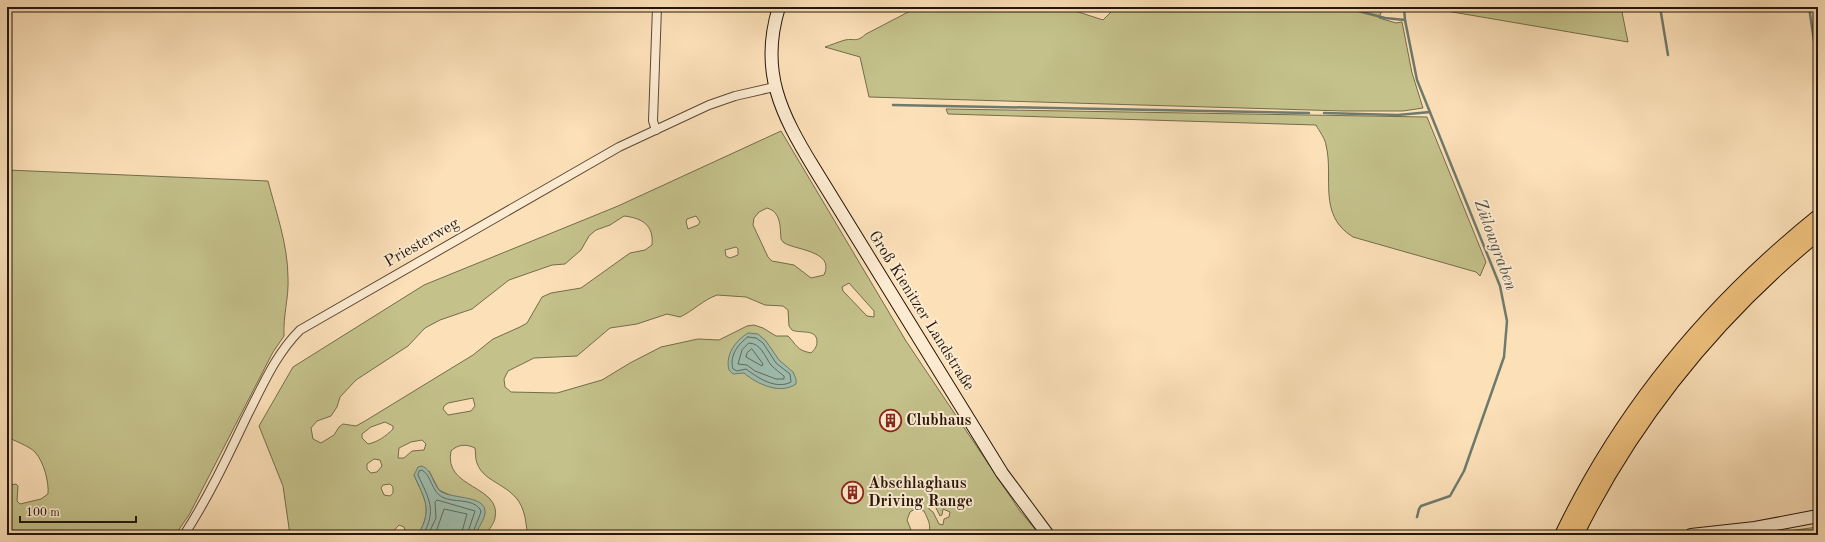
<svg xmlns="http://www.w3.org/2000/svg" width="1825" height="542" viewBox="0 0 1825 542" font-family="'Old Standard TT',serif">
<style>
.green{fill:#c4c18b;stroke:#746c4b;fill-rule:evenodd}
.water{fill:#9fbdae;stroke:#6e7a6d}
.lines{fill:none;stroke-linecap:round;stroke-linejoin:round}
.shore{stroke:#626a5c;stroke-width:1}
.stream{stroke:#6e7a6d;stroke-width:2.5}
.minor-casing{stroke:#5a4836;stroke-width:10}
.secondary-casing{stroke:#24160b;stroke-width:14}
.trunk-casing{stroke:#24160b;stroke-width:16}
.minor{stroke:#fdebd1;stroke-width:8}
.secondary{stroke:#fdebd1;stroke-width:12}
.trunk{stroke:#eec07c;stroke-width:14}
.labels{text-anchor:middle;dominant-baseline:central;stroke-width:4;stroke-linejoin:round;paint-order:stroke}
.street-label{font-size:16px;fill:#24160b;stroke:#fdebd1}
.poi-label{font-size:16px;font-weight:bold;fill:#24160b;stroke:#fdebd1;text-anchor:start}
.water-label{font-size:17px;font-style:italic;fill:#4f5044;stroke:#fdebd1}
</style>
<rect width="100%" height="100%" fill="#fce0b8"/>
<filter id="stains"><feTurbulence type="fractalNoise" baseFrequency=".005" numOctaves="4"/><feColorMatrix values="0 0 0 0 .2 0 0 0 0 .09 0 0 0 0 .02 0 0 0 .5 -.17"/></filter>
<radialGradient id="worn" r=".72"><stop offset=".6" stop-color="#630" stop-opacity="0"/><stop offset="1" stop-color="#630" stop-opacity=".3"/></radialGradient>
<!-- green -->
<g class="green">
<path d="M915,7H1063L1103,20L1116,7H1397L1392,12L1382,10L1379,18L1396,23L1402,22L1412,73L1423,108L1403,111H1344L869,97L860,57L825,47C831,45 838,42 845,40C855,38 856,43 866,34L914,9Z"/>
<polygon points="1423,7 1621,7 1628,42"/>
<path d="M946,109L1427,117L1486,262L1480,276L1476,272L1353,237C1317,215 1334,177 1326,145C1325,138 1319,131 1316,125L948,114Z"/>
<path d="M781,131L906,341L1020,511L1040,535H939L937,532L933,535H928C932,525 928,520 924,511L915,509L910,512L907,520L913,535H528C526,527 526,518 523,510C514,484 484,484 477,463C475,459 476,453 475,448C467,444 458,444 451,451C443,489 502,485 495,518C494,524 489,529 486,535H475L485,512L439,490L429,471L414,475C425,500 433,509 418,535H406L404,527L399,525L390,535H290L283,486L259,426L293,367L424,285L618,206ZM767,208C781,212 780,226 781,239L783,242C792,250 836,250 824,275L811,278L794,265L772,261L768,257L753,225L754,218L759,212ZM624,216C642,218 654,225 652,245L645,250L630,253L581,288L551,293L542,297L527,323L520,327L493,339L473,355L365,421L356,426L343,424L339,427L334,435L321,443L313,439L311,428L317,421L331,416L337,407L340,397L356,380L408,346L425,328L440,320L472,309L509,280L552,265L565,264L581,250L589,236L596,230L610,225ZM696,216L700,222L698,225L688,229L686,222L687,219ZM736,247L738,249V255L730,258L726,256L725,250ZM849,283L874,311V317L867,316L843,291L842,287ZM717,295L746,297L765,305L783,306L788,310L789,326L792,330C800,334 817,328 817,342C817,347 814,350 811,353C796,350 797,345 788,336H776L763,328L754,325L747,326L719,340L698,339L661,347L630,363L602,380L588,384L557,393L511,392L505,387L504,379L508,371L534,358L577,356L610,328L637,324L667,314L680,317C693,311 703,300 717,295ZM473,398L475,406L471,411L448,415L443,409L444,406L448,403ZM385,422L393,426V429C386,436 378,442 368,444L362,438V434L371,427ZM422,440L426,444L424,450L412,451L404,458H398L399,448L411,442ZM374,459L380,460L382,466L377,472L371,473L367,469V464ZM390,484L393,487V493L390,496L384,495L381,488L383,485ZM933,502L940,516L942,515L943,509L950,512L949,517L944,519L943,525L939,524L933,512L929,509V504Z"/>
<path d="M7,170L268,181C276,212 288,245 288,278C289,297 283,315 284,336L273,352L189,515L175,535H7V483L10,485L16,484L18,486L17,501L20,504L41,499L48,494C49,482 44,462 35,452C29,446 15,441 7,437Z"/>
<polygon points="1818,527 1818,535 1758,535"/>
</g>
<!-- water -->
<g class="water">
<path d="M748,333L758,334L766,341L779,360L793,372L796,379V384C780,395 757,384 744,373L733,374L729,370C725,355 735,341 748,333Z"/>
<path d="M422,466C433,471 432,483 440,491C450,499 486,495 485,512C485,519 478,528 475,535H418C433,509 425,500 414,475L418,467Z"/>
</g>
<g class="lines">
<!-- shore -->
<g class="shore">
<path d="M748,337L756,338L763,343L776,363L790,374L791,382C776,390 758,378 746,369L737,371L733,369C729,356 738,344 748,337Z"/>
<path d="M749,343C761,343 765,357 771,365C775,369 780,373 784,376V379H776L755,371L747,365L738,364L742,350Z"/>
<polygon points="752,349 763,364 762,366 746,357 747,353"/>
<path d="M423,535C437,510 429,499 418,475L419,471L422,470C432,476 431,491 442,497C453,503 472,498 480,509L481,512L472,535"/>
<polyline points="428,535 436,518 435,502 437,500 475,511 467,535"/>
<polyline points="435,535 444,509 467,514 461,535"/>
</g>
<!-- stream -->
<g class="stream">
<polyline points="1343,7 1385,18 1405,20"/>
<polyline points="1404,7 1405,20 1417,80 1500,286 1507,321 1504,357 1464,471 1450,496 1421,506 1419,509 1417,517"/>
<polyline points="1660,7 1668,55"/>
<polyline points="1809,7 1818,68"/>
<polyline points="893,105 1309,113"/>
<polyline points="1324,113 1398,115 1430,112"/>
</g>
<defs>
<g id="minor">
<polyline points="656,130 653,121 657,7"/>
<path d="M184,535C208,498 227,458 246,418C262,387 275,355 300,330L619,147L709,105L735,96L774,87"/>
</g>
<g id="secondary">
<path d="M779,7C759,71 781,114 814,168L1002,473L1048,535"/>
<polyline points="1691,535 1755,528 1818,516"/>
</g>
<g id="trunk">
<path d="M1562,535C1622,410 1710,304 1818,217"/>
<path d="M1576,535C1634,418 1717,316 1818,233"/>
</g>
</defs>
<!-- minor casing -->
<use href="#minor" class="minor-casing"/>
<!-- secondary casing -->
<use href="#secondary" class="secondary-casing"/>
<!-- trunk casing -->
<use href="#trunk" class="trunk-casing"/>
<!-- minor -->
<use href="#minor" class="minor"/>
<!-- secondary -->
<use href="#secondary" class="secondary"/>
<!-- trunk -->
<use href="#trunk" class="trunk"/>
</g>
<!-- icons -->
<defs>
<symbol id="building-ring" viewBox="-11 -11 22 22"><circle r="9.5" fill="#fdebd1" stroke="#8f2418" stroke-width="1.5"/><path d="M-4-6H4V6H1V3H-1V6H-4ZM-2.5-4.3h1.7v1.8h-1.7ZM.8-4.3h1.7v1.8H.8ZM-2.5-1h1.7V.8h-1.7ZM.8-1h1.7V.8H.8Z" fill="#8f2418"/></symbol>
</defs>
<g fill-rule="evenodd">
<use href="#building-ring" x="878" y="408" width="25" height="25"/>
<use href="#building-ring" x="840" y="480" width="25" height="25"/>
</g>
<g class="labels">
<!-- street labels -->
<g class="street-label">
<text transform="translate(422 243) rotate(-30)">Priesterweg</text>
<text transform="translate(921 311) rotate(58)">Groß Kienitzer Landstraße</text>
</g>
<!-- poi labels -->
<g class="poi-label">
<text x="906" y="421">Clubhaus</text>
<text x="868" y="484">Abschlaghaus<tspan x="868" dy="18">Driving Range</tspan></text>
</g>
<!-- water labels -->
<g class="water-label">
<text transform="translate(1495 245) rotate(70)">Zülowgraben</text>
</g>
</g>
<!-- margin -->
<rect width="1825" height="542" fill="none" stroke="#fce0b8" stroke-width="24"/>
<rect x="8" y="8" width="1809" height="526" fill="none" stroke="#24160b" stroke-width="2"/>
<rect x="12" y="12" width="1801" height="518" fill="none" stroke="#24160b"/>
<!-- scale -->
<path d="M20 516v6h116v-6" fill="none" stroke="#24160b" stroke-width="2"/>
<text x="26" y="516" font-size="12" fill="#24160b" stroke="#fdebd1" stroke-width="3" paint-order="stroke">100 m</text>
<rect width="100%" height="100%" filter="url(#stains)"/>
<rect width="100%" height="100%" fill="url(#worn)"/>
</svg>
